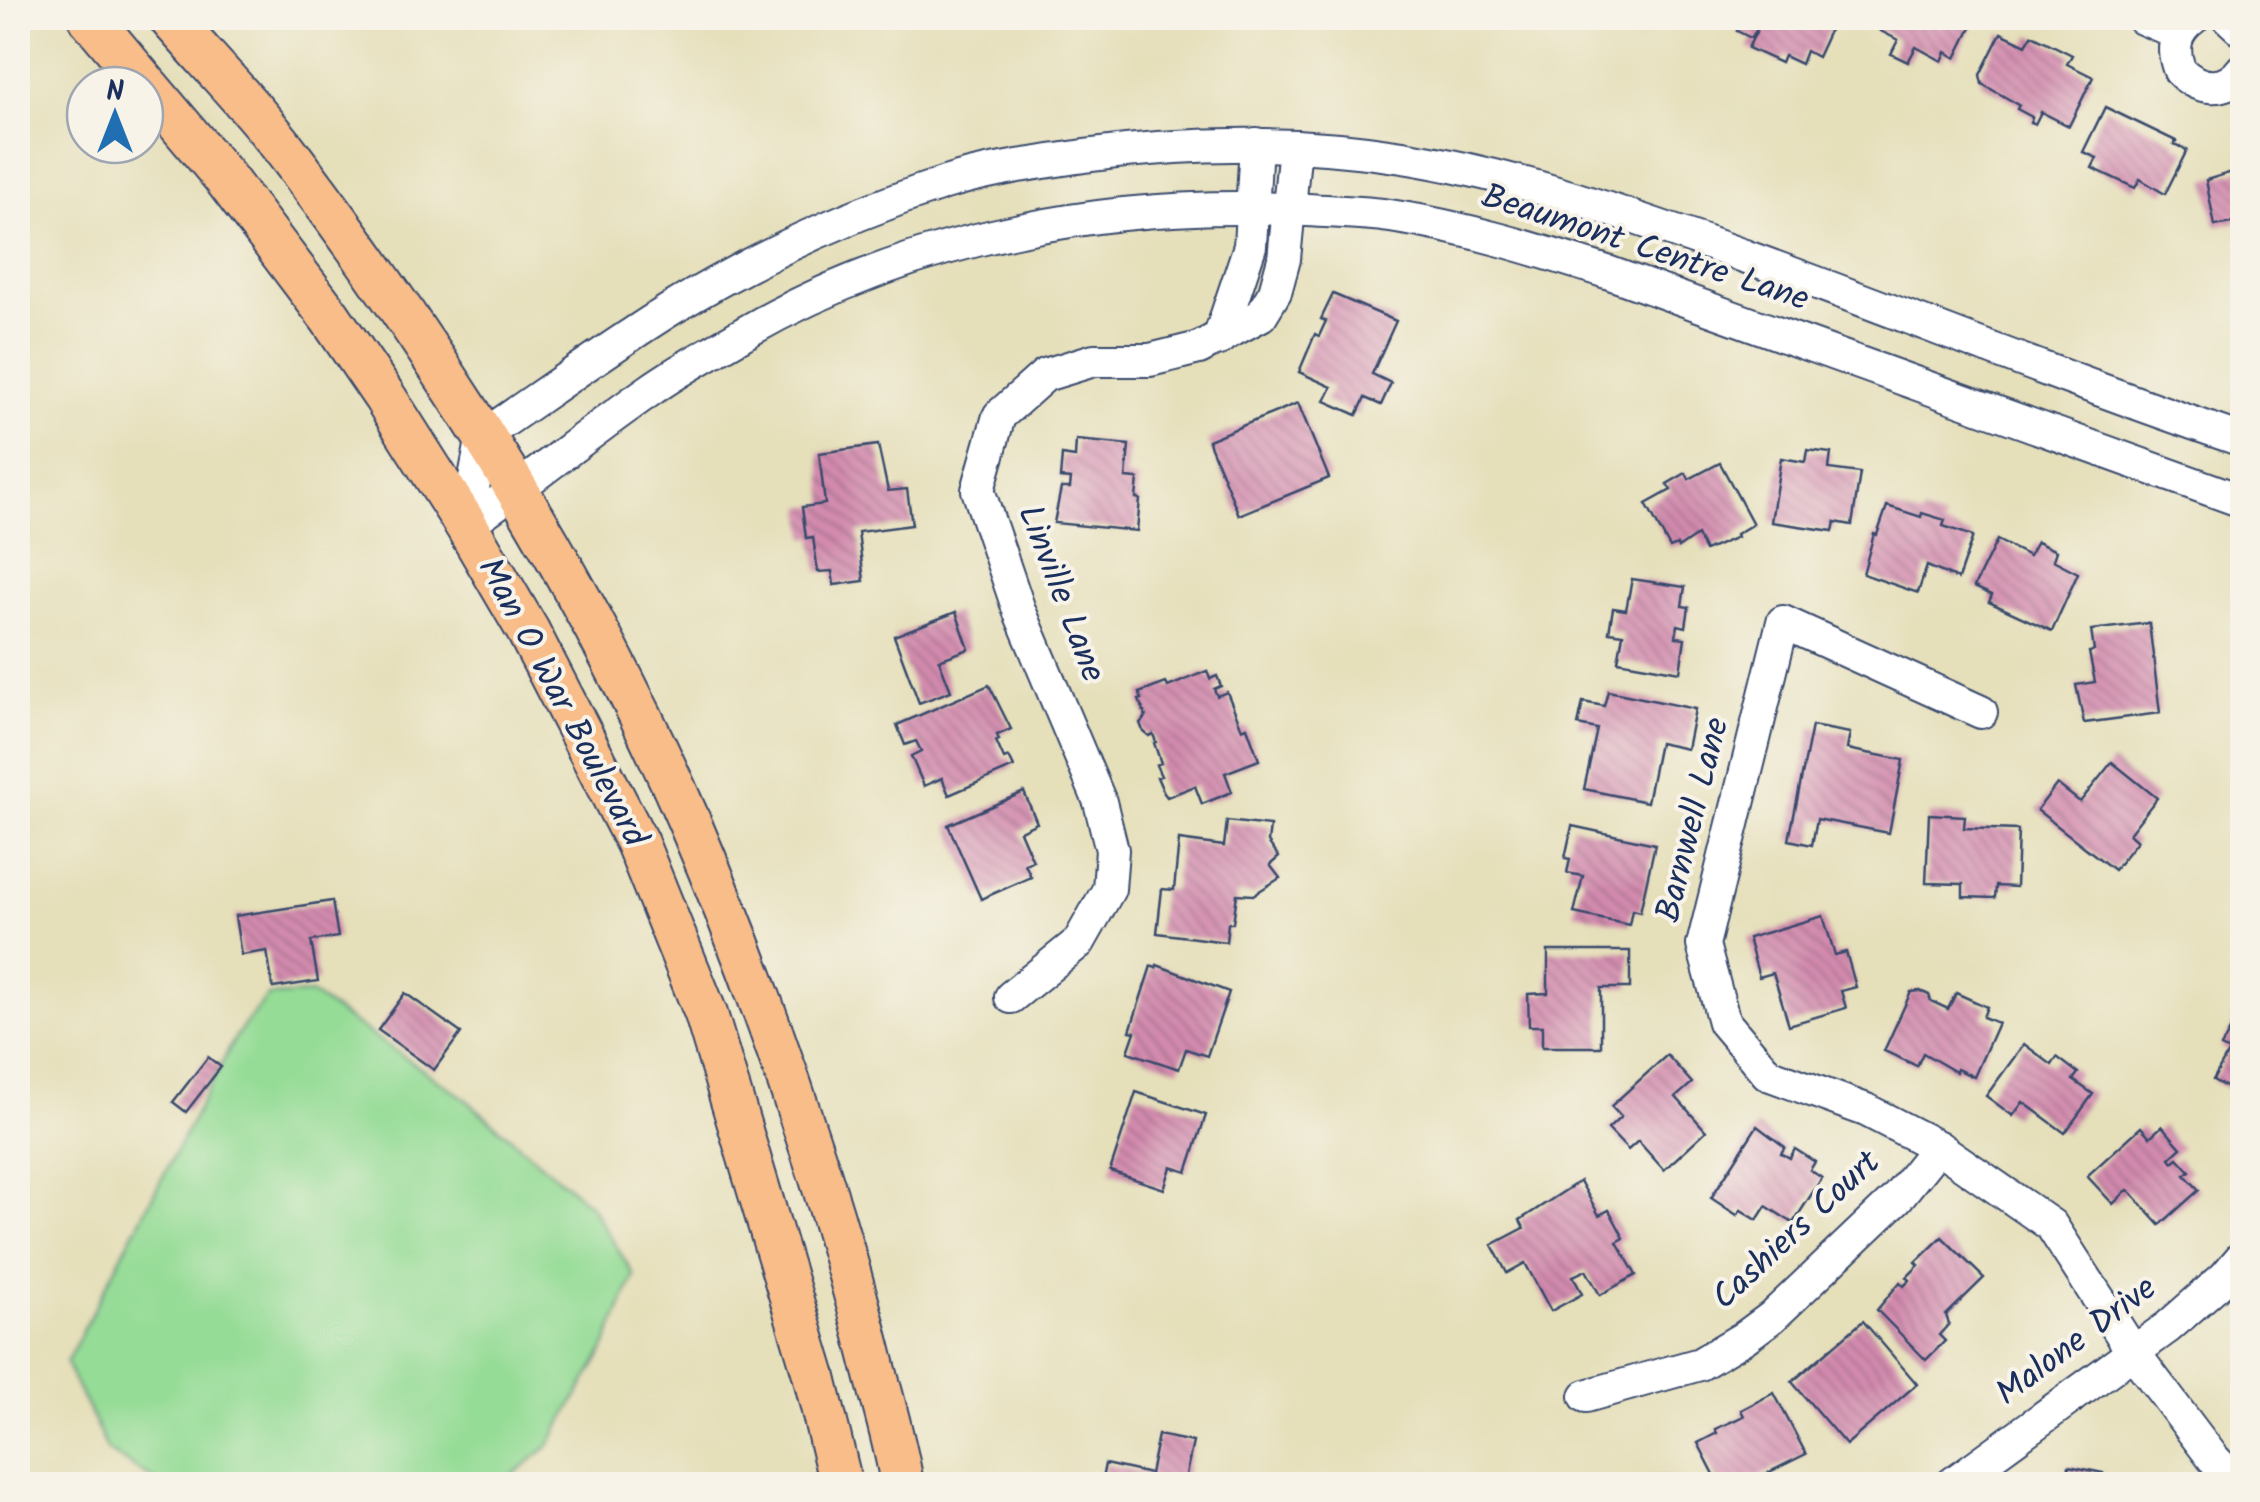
<svg xmlns="http://www.w3.org/2000/svg" width="2260" height="1502" viewBox="0 0 2260 1502" font-family="Kalam,sans-serif">
<style>
.garden{fill:#95dc96;stroke:#58867a;stroke-width:2.5}
.building{fill:url(#building-back-hatch)}
.lines{fill:none;stroke-linecap:round;stroke-linejoin:round}
.minor-casing{stroke:#39496c;stroke-width:36}
.major-casing{stroke:#39496c;stroke-width:46}
.minor{stroke:#fff;stroke-width:32}
.major{stroke:#f8bd89;stroke-width:42}
.labels{text-anchor:middle;dominant-baseline:central;stroke-width:8;stroke-linejoin:round;paint-order:stroke}
.street-label{font-size:35px;fill:#1b2f5e;stroke:#f7f3e8}
</style>
<defs>
<pattern id="building-back-hatch" width="6" height="6" patternUnits="userSpaceOnUse" patternTransform="scale(2.5)"><rect width="6" height="6" fill="#d38bae"/><path d="M-1 5l2 2M0 0l6 6M5-1l2 2" fill="none" stroke="#aa7291"/></pattern>
</defs>
<rect width="100%" height="100%" fill="#f7f3e8"/>
<filter id="ink" filterUnits="userSpaceOnUse"><feTurbulence type="fractalNoise" baseFrequency=".01" numOctaves="2"/><feDisplacementMap in="SourceGraphic" scale="20" xChannelSelector="R" yChannelSelector="G"/><feConvolveMatrix kernelMatrix="1 2 1 2 8 2 1 2 1" color-interpolation-filters="sRGB"/></filter>
<filter id="wash" filterUnits="userSpaceOnUse"><feTurbulence type="fractalNoise" baseFrequency=".0048" numOctaves="4" result="noise"/><feDisplacementMap in="SourceGraphic" scale="40" xChannelSelector="R" yChannelSelector="G"/><feGaussianBlur stdDeviation="2.25" result="paint"/><feColorMatrix in="noise" values="0 0 0 0 0 0 0 0 0 0 0 0 0 0 0 0 0 1.4 0 .05"/><feComposite in="paint" operator="in"/></filter>
<g filter="url(#wash)">
<rect width="100%" height="100%" fill="#e5dfba"/>
<!-- garden -->
<polygon class="garden" points="311,994 463,1097 591,1206 634,1275 604,1350 548,1447 501,1484 161,1484 108,1451 66,1363 236,1036 268,996"/>
<g id="blocks">
<!-- building -->
<g class="building">
<polygon points="1737,18 1835,18 1817,57 1806,51 1801,64 1784,56 1781,63 1748,48 1758,28 1751,38 1737,31 1742,20"/>
<polygon points="1880,18 1976,18 1956,58 1946,52 1942,61 1916,47 1908,62 1891,54 1898,40 1875,28"/>
<polygon points="2001,33 2026,45 2032,35 2072,55 2067,64 2093,77 2069,126 2041,112 2035,124 2030,122 2032,117 2017,109 2019,105 1982,84 1980,75"/>
<polygon points="2105,107 2176,141 2174,144 2187,150 2165,194 2140,179 2135,188 2092,168 2097,158 2083,152"/>
<polygon points="2242,169 2242,221 2215,226 2206,180"/>
<polygon points="1333,294 1396,321 1372,374 1391,383 1381,405 1365,398 1357,415 1325,401 1332,387 1299,372 1315,334 1319,336 1326,321 1321,319"/>
<polygon points="1298,403 1329,478 1239,515 1208,440"/>
<polygon points="1076,440 1129,445 1126,478 1138,479 1136,498 1140,499 1137,531 1054,523 1061,488 1070,488 1071,479 1060,478 1062,455 1075,457"/>
<polygon points="878,445 888,491 907,489 912,525 858,532 864,581 834,585 832,571 818,572 813,537 806,538 802,507 825,504 819,453"/>
<polygon points="1807,450 1831,453 1829,469 1860,473 1852,525 1835,522 1833,531 1771,522 1781,458 1805,462"/>
<polygon points="1720,463 1753,524 1736,534 1737,537 1705,551 1697,535 1678,548 1677,545 1670,548 1646,504 1671,490 1667,484 1686,473 1689,479"/>
<polygon points="1887,506 1921,517 1922,513 1945,520 1943,526 1973,536 1958,579 1927,566 1918,593 1863,574 1874,534 1877,535"/>
<polygon points="1997,540 2029,556 2037,542 2056,551 2053,560 2078,573 2052,631 1989,602 1992,595 1974,587"/>
<polygon points="1632,579 1685,587 1682,606 1689,607 1686,627 1678,625 1676,637 1685,638 1680,672 1618,661 1623,634 1609,632 1613,608 1626,610"/>
<polygon points="956,612 969,649 939,660 951,691 919,703 894,636"/>
<polygon points="2149,623 2160,713 2084,723 2076,685 2095,682 2089,652 2094,651 2091,630"/>
<polygon points="1207,671 1210,679 1217,676 1221,686 1214,689 1217,696 1227,692 1242,729 1247,727 1259,760 1225,773 1232,792 1202,804 1195,786 1167,797 1164,793 1157,777 1161,776 1156,765 1161,763 1154,743 1156,742 1153,734 1149,736 1143,731 1140,723 1146,717 1139,700 1142,699 1139,693 1166,683 1168,687"/>
<polygon points="989,685 1011,729 997,735 999,740 996,741 1004,759 1009,757 1014,767 949,795 942,778 924,786 911,756 921,751 916,741 905,745 897,725"/>
<polygon points="1608,691 1695,709 1687,749 1659,743 1647,802 1584,789 1597,729 1578,725 1583,702 1604,706"/>
<polygon points="1812,726 1850,733 1847,749 1903,760 1889,833 1817,819 1812,845 1789,840"/>
<polygon points="2112,762 2157,798 2129,834 2137,841 2114,870 2037,810 2057,784 2080,802"/>
<polygon points="1024,792 1037,823 1020,831 1033,861 1025,864 1031,877 981,899 948,825"/>
<polygon points="1929,814 1965,816 1964,828 2018,830 2016,887 1996,886 1995,898 1963,897 1963,884 1926,883"/>
<polygon points="1227,821 1270,826 1268,842 1279,857 1270,865 1280,878 1253,895 1237,894 1233,923 1228,923 1226,942 1157,933 1162,889 1174,890 1179,840 1224,846"/>
<polygon points="1572,826 1655,844 1640,912 1632,910 1629,925 1574,913 1583,876 1567,873 1570,859 1565,858"/>
<polygon points="332,901 338,937 311,941 318,981 273,988 267,951 241,955 235,916"/>
<polygon points="1823,916 1835,955 1846,952 1856,987 1841,991 1846,1008 1789,1025 1773,973 1759,977 1748,938"/>
<polygon points="1548,951 1630,951 1630,988 1601,988 1601,1047 1542,1047 1542,1026 1529,1026 1528,994 1548,993"/>
<polygon points="1157,965 1229,992 1207,1056 1186,1049 1179,1069 1128,1052 1135,1032 1130,1031 1151,966 1156,968"/>
<polygon points="1920,991 1929,995 1931,1001 1948,1009 1956,993 1987,1007 1983,1017 1998,1023 1974,1077 1957,1069 1956,1072 1923,1053 1917,1066 1884,1051 1911,992"/>
<polygon points="405,993 461,1033 434,1070 378,1030"/>
<polygon points="2237,1009 2242,1012 2242,1096 2213,1080 2229,1051 2221,1047 2236,1020 2232,1018"/>
<polygon points="2024,1044 2052,1065 2057,1057 2078,1073 2073,1080 2093,1094 2065,1133 2023,1102 2013,1116 1986,1096"/>
<polygon points="1667,1055 1692,1083 1676,1097 1706,1131 1664,1170 1638,1141 1628,1150 1608,1129 1621,1117 1611,1106"/>
<polygon points="208,1057 221,1067 186,1112 173,1102"/>
<polygon points="1136,1092 1206,1115 1187,1172 1171,1167 1164,1189 1110,1171"/>
<polygon points="1757,1126 1785,1147 1781,1153 1790,1158 1795,1149 1815,1162 1810,1170 1822,1178 1793,1223 1766,1206 1757,1220 1741,1210 1737,1215 1711,1198"/>
<polygon points="2162,1126 2181,1148 2170,1158 2173,1162 2178,1158 2190,1171 2185,1175 2199,1190 2160,1225 2128,1190 2113,1204 2087,1176 2141,1127 2150,1137"/>
<polygon points="1580,1181 1599,1215 1609,1210 1624,1238 1617,1242 1636,1275 1600,1295 1586,1270 1573,1276 1582,1294 1551,1311 1525,1263 1507,1273 1492,1245 1524,1228 1520,1220"/>
<polygon points="1942,1237 1984,1278 1946,1315 1949,1324 1939,1335 1945,1341 1926,1360 1877,1310 1900,1282 1904,1286 1910,1280 1907,1277 1919,1265 1916,1262"/>
<polygon points="1863,1321 1917,1384 1846,1445 1792,1382"/>
<polygon points="1774,1393 1806,1454 1745,1484 1719,1484 1698,1443 1717,1433 1715,1429 1744,1416 1741,1410"/>
<polygon points="1158,1435 1193,1442 1184,1484 1101,1484 1105,1464 1150,1474"/>
<polygon points="2069,1466 2103,1473 2103,1476 2120,1479 2127,1484 2067,1484"/>
<polygon points="1668,1477 1669,1484 1630,1484 1630,1482"/>
</g>
</g>
</g>
<g filter="url(#ink)">
<use href="#blocks" fill-opacity="0" stroke="#39496c" stroke-width="2.5"/>
<g class="lines">
<defs>
<g id="minor">
<polyline points="2142,18 2178,33"/>
<path d="M2193,18C2174,32 2171,49 2180,71C2199,90 2225,93 2242,70"/>
<polyline points="2229,18 2242,30"/>
<polyline points="1219,339 1250,246 1256,144"/>
<path d="M466,525L483,436C546,393 607,349 671,309C756,257 850,214 945,183C990,169 1037,163 1084,156C1189,142 1297,140 1403,157C1522,176 1634,217 1747,257C1912,317 2076,384 2242,440"/>
<path d="M466,525C529,482 587,434 649,391C680,369 714,351 746,332C915,235 1115,199 1307,210C1335,212 1363,212 1390,216C1465,227 1538,250 1610,273L2242,501"/>
<polyline points="1981,712 1783,622 1703,945 1724,1022 1768,1074 1866,1110 1938,1147 2051,1225 2133,1352 2213,1458 2238,1484"/>
<polyline points="1011,997 1079,942 1109,889 1112,850 1100,802 1019,610 978,490 999,416 1045,375 1094,360 1150,360 1199,348 1261,315 1275,292 1284,259 1295,146"/>
<polyline points="1586,1396 1700,1364 1745,1337 1772,1317 1897,1198 1938,1147"/>
<polyline points="1952,1484 2168,1327 2225,1277 2242,1257"/>
</g>
<g id="major">
<polyline points="90,18 224,177 330,317 384,396 466,525 528,631 637,843 706,1014 814,1374 841,1484"/>
<path d="M170,18C212,66 257,112 295,163C448,366 587,586 688,819C733,924 773,1031 808,1139C834,1216 856,1293 875,1371C885,1409 896,1446 902,1484"/>
</g>
</defs>
<!-- minor casing -->
<use href="#minor" class="minor-casing"/>
<!-- major casing -->
<use href="#major" class="major-casing"/>
<!-- minor -->
<use href="#minor" class="minor"/>
<!-- major -->
<use href="#major" class="major"/>
</g>
</g>
<g class="labels">
<!-- street labels -->
<g class="street-label">
<text transform="translate(1645 249) rotate(18)">Beaumont Centre Lane</text>
<text transform="translate(1060 594) rotate(69)">Linville Lane</text>
<text transform="translate(561 703) rotate(62)">Man O War Boulevard</text>
<text transform="translate(1694 820) rotate(-76)">Barnwell Lane</text>
<text transform="translate(1797 1231) rotate(-43)">Cashiers Court</text>
<text transform="translate(2077 1342) rotate(-37)">Malone Drive</text>
</g>
</g>
<!-- margin -->
<rect width="2260" height="1502" fill="none" stroke="#f7f3e8" stroke-width="60"/>
<!-- north arrow -->
<g transform="translate(115 115)"><circle r="48" fill="#f7f3e8" stroke="#9fa5b1" stroke-width="2.5"/>
<path d="M0-8L18 38L0 25L-18 38Z" fill="#1f6fb2"/>
<text y="-15" font-size="28" font-weight="bold" text-anchor="middle" fill="#1b2f5e">N</text>
</g>
</svg>
